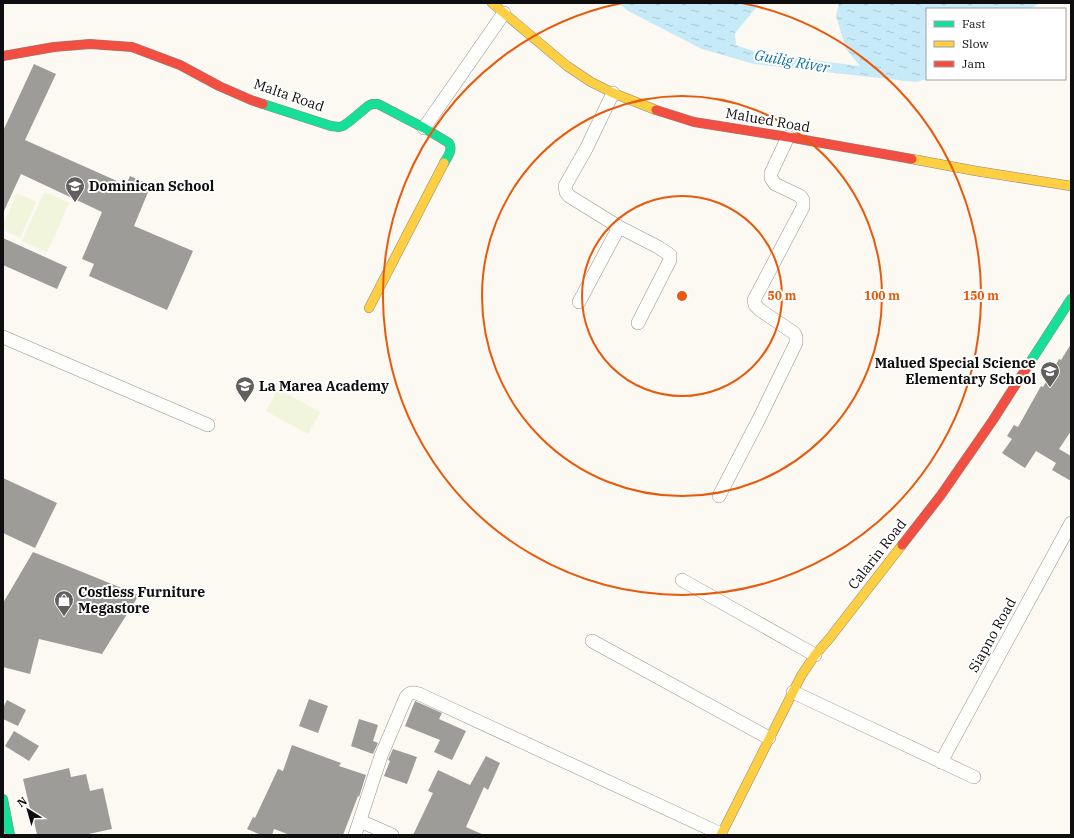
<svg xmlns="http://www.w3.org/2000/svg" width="1074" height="838" viewBox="0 0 1074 838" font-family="'IBM Plex Serif',serif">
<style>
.pitch{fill:#f0f5db}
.water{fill:url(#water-ripples)}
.building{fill:#9e9c98}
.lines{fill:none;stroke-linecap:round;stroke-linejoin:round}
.street-casing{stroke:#959491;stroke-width:14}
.fast-casing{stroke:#8b8a87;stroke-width:10}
.slow-casing{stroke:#8b8a87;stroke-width:10}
.jam-casing{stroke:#8b8a87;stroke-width:10}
.street{stroke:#fefefd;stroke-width:13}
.fast{stroke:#16e098;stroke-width:9}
.slow{stroke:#ffcf43;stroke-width:9}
.jam{stroke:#f24e42;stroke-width:9}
.ring{fill:none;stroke:#e8590c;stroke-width:2}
.labels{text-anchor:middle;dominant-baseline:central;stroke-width:4;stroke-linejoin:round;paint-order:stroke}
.street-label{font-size:14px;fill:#0e0e0e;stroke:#fff}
.poi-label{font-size:14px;font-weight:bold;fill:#0e0e0e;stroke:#fff;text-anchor:start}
.water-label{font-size:15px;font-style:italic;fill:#0f72a7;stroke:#fff}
.centre{fill:#e8590c;stroke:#fff;stroke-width:2}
.ring-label{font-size:12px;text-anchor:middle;font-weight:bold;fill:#e8590c;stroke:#fff;stroke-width:4;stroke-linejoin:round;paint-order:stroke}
</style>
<defs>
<pattern id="water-ripples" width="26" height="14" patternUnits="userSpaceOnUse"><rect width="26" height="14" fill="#c6eaf8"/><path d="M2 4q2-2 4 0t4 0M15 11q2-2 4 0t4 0" fill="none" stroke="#a9c8d3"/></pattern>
</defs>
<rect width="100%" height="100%" fill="#fbf9f2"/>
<!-- pitch -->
<g class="pitch">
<polygon points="44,192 69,203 47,252 22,241"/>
<polygon points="17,193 36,202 20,238 3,230 3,225"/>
<polygon points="278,389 320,412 308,434 266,411"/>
</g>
<!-- water -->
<polygon class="water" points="619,3 760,3 735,33 736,45 758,53 860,66 846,49 836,16 839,3 1040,3 1030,9 927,9 927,79 916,82 754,64 702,49 628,11"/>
<!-- building -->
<g class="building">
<polygon points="34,64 56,74 25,140 126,185 130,176 151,185 134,226 193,251 167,310 89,276 94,264 82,259 102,212 21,174 3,213 3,131"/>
<polygon points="3,238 67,267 57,289 3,265"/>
<polygon points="1071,344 1071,431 1059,449 1071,456 1071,481 1052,470 1056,463 1036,451 1025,468 1002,453 1012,439 1007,436 1014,425 1018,427 1041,386 1043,387 1059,359 1061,360"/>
<polygon points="3,478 57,503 35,548 3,533"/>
<polygon points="33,552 139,595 102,654 39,639 30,674 3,667 3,603"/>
<polygon points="309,699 328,706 318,733 299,726"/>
<polygon points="7,700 26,710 18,726 3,719 3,708"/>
<polygon points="415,701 442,713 439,719 466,731 452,760 434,752 440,740 405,726"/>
<polygon points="359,719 378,725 373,741 378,743 373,754 351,746"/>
<polygon points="14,731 39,746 29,761 5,746"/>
<polygon points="292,745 341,763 339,766 366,775 359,797 358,796 343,835 290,835 274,829 272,835 261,835 247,829 253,817 255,818 278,769 283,771"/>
<polygon points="393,749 417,757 407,784 384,776 390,761 388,760"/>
<polygon points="486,756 500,763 488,790 484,787 466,827 484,835 413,835 433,793 428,791 438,770 470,785"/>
<polygon points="69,768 71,777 86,774 90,791 103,788 112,829 84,835 37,835 33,816 32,817 23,779"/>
</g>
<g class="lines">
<defs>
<g id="street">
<polyline points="613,93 586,149 565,186 566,192 569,196 619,227 658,247 670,255 670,260 638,323"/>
<polyline points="424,128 504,13"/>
<polyline points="579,302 619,227"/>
<polyline points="3,337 208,425"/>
<polyline points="719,496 759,419 796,343 796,337 794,333 760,310 755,305 754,300 803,207 803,200 800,196 775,184 771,178 771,173 788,137"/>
<polyline points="682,580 815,655"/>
<polyline points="592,641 769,738"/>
<polyline points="793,692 974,777"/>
<polyline points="941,762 1071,523"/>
<polyline points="360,821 392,835"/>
<path d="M355,835L381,756L406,697C410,692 413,692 419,694L721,834"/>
</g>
<g id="fast">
<path d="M263,104L331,126L339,127L343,126L350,121L368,106L372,104H378L424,128L449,143C453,150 448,156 444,163"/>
<polyline points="1027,367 1071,299"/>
<polyline points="3,799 10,835"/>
</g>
<g id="slow">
<polyline points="492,3 567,66 591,82 613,93 656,110"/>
<polyline points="912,159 976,171 1071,186"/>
<polyline points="369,308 444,163"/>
<polyline points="721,835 801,676 815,655 829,639 902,545"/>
</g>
<g id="jam">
<polyline points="3,56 54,47 90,44 132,47 180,65 219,86 251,100 263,104"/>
<polyline points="656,110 694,122 788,137 912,159"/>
<polyline points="902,545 941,495 993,420 1027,367"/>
</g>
</defs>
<!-- street casing -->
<use href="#street" class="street-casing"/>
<!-- fast casing -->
<use href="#fast" class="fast-casing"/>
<!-- slow casing -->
<use href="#slow" class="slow-casing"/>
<!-- jam casing -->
<use href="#jam" class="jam-casing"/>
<!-- street -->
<use href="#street" class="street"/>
<!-- fast -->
<use href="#fast" class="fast"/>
<!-- slow -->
<use href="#slow" class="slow"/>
<!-- jam -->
<use href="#jam" class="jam"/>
</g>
<!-- distance rings -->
<g class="ring">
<circle cx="682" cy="296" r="100"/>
<circle cx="682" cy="296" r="200"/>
<path d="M742 3A299 299 0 1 1 622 3"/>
</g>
<!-- icons -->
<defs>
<symbol id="school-pin" viewBox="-11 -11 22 30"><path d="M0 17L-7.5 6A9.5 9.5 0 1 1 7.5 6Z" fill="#61605e" stroke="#fff"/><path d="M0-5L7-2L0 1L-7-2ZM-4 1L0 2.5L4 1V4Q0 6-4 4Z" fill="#fff"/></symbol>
<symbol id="shop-pin" viewBox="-11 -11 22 30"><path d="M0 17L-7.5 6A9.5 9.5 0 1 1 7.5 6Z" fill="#61605e" stroke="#fff"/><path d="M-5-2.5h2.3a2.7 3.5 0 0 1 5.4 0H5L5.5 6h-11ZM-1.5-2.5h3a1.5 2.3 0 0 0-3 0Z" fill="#fff"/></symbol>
</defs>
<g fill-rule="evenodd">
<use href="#school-pin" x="64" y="175" width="22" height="30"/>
<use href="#school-pin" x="1039" y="360" width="22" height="30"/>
<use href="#school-pin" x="234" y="375" width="22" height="30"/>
<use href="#shop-pin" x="53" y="589" width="22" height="30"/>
</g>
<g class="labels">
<!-- street labels -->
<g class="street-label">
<text transform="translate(289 95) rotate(19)">Malta Road</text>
<text transform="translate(768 120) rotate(10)">Malued Road</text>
<text transform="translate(877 554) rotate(-52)">Calarin Road</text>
<text transform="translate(992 635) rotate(-61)">Siapno Road</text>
</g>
<!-- poi labels -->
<g class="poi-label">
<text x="89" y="186">Dominican School</text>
<text x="1036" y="363" text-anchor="end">Malued Special Science<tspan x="1036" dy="16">Elementary School</tspan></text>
<text x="259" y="386">La Marea Academy</text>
<text x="78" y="592">Costless Furniture<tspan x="78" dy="16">Megastore</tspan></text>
</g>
<!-- water labels -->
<g class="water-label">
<text transform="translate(792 61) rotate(10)">Guilig River</text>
</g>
</g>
<circle cx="682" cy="296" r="6" class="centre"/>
<g class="ring-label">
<text x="782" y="300">50 m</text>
<text x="882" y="300">100 m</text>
<text x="981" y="300">150 m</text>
</g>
<!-- border -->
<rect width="1074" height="838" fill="none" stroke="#0e0e0e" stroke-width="8"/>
<!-- legend -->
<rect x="926" y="8" width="140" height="72" fill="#ffffff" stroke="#9f9f9f"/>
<rect x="934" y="21" width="20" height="6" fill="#16e098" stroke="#9f9f9f"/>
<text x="962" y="28" font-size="12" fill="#0e0e0e">Fast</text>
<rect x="934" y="41" width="20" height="6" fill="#ffcf43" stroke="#9f9f9f"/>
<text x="962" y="48" font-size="12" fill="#0e0e0e">Slow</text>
<rect x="934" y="61" width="20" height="6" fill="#f24e42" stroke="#9f9f9f"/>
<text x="962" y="68" font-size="12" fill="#0e0e0e">Jam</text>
<!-- north arrow -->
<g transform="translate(28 810) rotate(323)" stroke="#ffffff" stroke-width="3" paint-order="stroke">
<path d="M0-3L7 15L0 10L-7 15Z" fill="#0e0e0e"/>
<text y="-6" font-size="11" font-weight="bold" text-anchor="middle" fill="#0e0e0e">N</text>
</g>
</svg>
